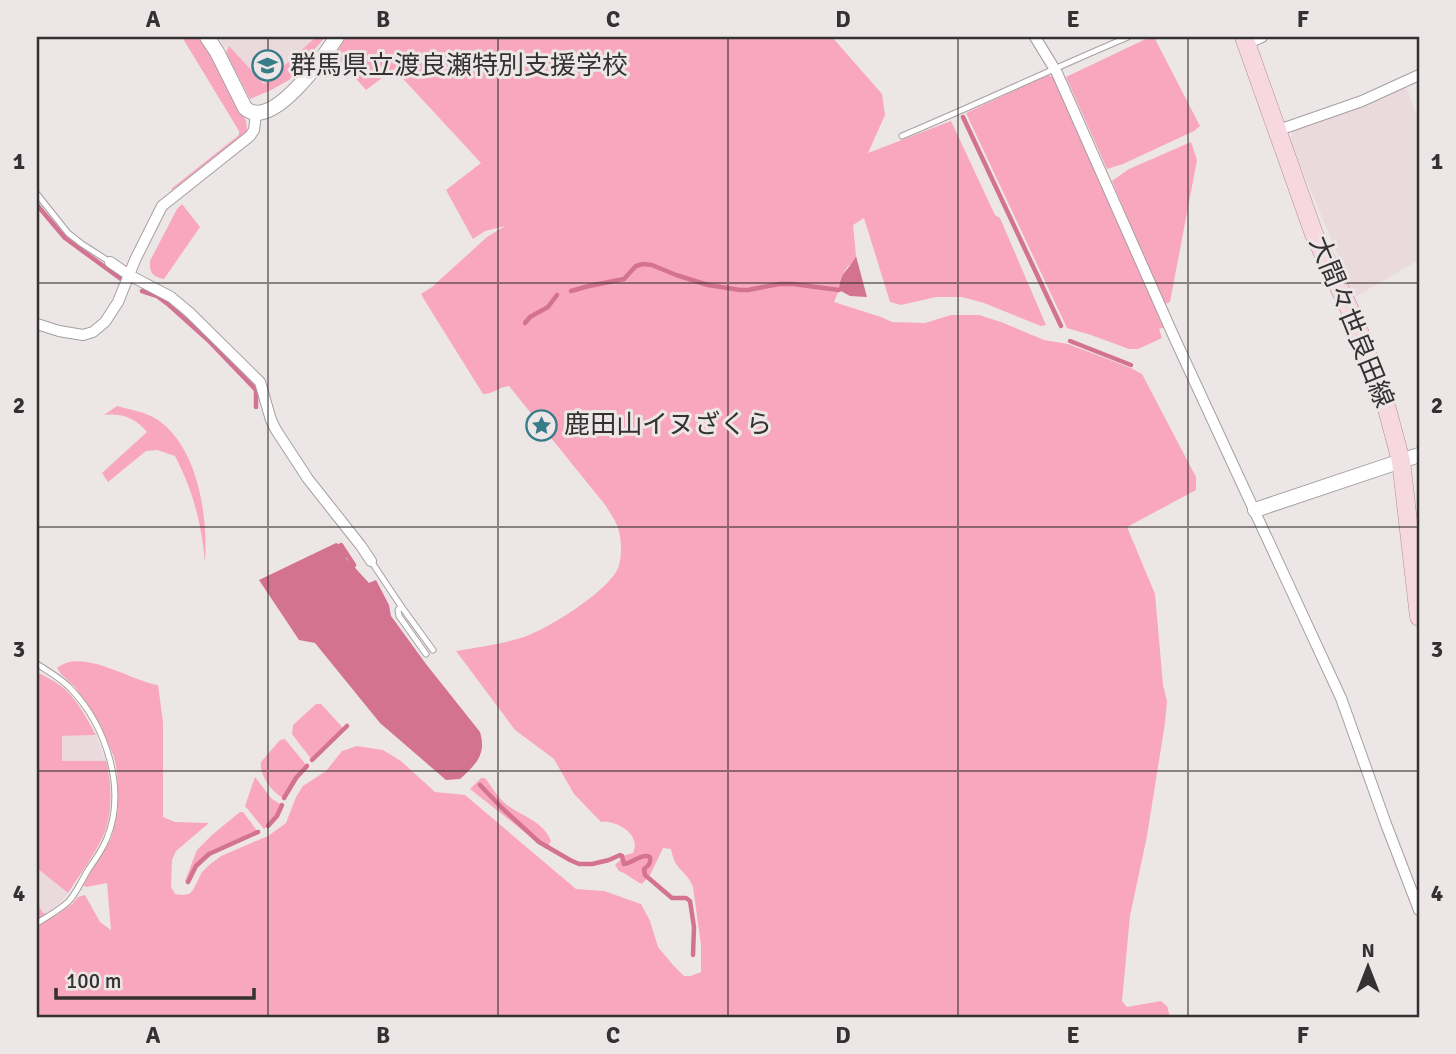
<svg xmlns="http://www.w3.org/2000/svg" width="1456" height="1054" viewBox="0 0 1456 1054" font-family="Signika,'Noto Sans JP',sans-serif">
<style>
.built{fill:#eadade}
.green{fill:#f9a7be}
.water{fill:#d37391}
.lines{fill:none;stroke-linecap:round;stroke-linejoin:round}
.stream{stroke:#d37391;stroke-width:4.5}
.service-casing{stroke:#a69fa0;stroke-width:7}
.minor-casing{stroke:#a69fa0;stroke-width:12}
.tertiary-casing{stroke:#a69fa0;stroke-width:16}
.primary-casing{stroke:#b18d96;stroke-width:19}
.service{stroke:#fff;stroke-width:5}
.minor{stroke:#fff;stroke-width:10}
.tertiary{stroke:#fff;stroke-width:14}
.primary{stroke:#f8d8e0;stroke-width:18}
.grid{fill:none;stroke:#343132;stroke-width:2;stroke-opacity:0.55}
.labels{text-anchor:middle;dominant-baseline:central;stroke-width:6;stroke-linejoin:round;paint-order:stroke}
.poi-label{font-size:26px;fill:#343132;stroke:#ede6e7;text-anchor:start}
.street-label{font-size:26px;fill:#343132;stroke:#ede6e7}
.neatline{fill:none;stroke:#343132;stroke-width:2.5}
.grid-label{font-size:23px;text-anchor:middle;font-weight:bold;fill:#343132}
</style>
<rect width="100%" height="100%" fill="#ede6e7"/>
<!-- built -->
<g class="built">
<polygon points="217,37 325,37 289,80 271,90 250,99 226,48"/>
<polygon points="1405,84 1419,122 1419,260 1355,297 1290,140 1293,130 1368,104"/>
<polygon points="96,735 106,761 62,761 62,736"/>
<polygon points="37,867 68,893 62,901 46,914 43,913 37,903"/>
</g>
<!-- green -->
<g class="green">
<polygon points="182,37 199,37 211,54 246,121 247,130 245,135 172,190 171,189 239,135 239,131"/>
<polygon points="316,37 325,37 289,80 271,90 250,99 226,53 229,46 264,84"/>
<path d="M346,37H832L882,94L885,115L868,153L951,121L995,215L1000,218L1046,325L1041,326L984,303L962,297H936L901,305L890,302L864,218L853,225L856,256L852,264L847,267L840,280L839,290L834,302L881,317L892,322L925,323L951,315H979L1001,322L1044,340L1068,344L1131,368L1142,374L1196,477V490L1127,527L1155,594L1163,685L1167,701L1165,723L1147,836L1130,916L1122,1001L1127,1007L1161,1001L1167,1006L1170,1017H37V903L43,913L55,916L72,904L78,897L85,895L100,922L111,930L107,883L86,887L83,885L111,839L118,810L117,771L114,757L100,724L75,687L61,674L57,668C82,647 131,681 158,685L163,722V817L175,822L209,823L176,851L172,860L171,887L175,894L182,895L189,894L193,890L202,872L209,865L221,856L268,836L286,823L296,797L303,786L326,771L342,751L357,746L383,750L401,761L435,792L465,795L576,889L604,891L641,904L650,921L658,947L673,965L684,976H691L701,972V945L693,887C687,870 675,872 671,849L663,848L650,875L642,884C633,880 628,874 619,871L615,865L625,855L633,853C642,835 617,820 601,822L574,794L554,759L515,730L456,651C479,647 502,644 524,637C549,628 602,595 616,572C623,561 622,537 617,525C614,518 609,512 606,506L509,386C498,387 494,394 483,394L425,301L421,294L432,287L487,237L505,226L485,231L473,239L446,190L481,163L394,69L366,90L335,55Z"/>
<polygon points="1150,37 1154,37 1200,126 1194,131 1123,164 1107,169 1066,77"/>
<polygon points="1048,75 1053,77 1165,327 1159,329 1162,338 1138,349 1129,349 1091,335 1067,328 966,113"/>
<polygon points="1191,142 1197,160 1170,302 1163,305 1112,181 1129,169"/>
<path d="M182,204L200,227L164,279C153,277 149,273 150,261L177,209Z"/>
<path d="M117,406C131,410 146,412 158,420C199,449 208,517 205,563C202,525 193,490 175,456L157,450L146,451L108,482L102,473L147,432C135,418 122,413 104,415Z"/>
<path d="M37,672C44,676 51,679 58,684C75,695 86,717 96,735L62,736V761H106C112,784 113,814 103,836C94,856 80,874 68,893L37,868Z"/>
<polygon points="316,704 321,704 344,729 312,760 292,734 293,725"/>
<path d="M285,739L307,766L296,778L284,798C272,793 259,775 261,762L280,740Z"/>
<polygon points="255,777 272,799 282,805 277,816 264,829 245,806"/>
<path d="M481,778H485C492,787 498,798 507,805C523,817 543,821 551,841L546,849L470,789Z"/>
<polygon points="240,812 243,812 258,832 209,854 196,866 188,882 185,881 197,850 213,834"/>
</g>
<!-- water -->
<g class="water">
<path d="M856,256L867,297L850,296L839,290C840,271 849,271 856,256Z"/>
<path d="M336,543L341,545L347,556L346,558L369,583L376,580L389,605L391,616L426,664L480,732C487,755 475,765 460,779L446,780L380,723L315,643L299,640L259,580Z"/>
</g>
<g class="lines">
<!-- stream -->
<g class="stream">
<polyline points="963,117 1061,326"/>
<polyline points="37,205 65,238 121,279"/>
<polyline points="142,291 157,296 169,305 208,340 256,390 256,407"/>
<polyline points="571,291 589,286 624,279 636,266 643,264 652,265 676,275 708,285 740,290 748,290 779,284 793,284 839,290"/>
<polyline points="525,323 530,317 548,307 557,295"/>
<polyline points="1070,341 1131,365"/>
<polyline points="341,545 354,565 350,570"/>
<polyline points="312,760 347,726"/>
<path d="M480,785L502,808L539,842L570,860L579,864H592L609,860L620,855L622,856L624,864C633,863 641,853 650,857C651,863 649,865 644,869L645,875L672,898H686L690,901L694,927L693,955"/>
<polyline points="284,798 296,778 307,766"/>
<polyline points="268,826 277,816 282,805"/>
<polyline points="188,882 196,866 209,854 258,832"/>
</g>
<defs>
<g id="service">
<path d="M902,136C978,104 1052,69 1128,37"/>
<polyline points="37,194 68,233 82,244 110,262"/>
<polyline points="371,561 401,606 433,650"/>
<polyline points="401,606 398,610 399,616 426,654"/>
<path d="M37,664C49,672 61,678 71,689C106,726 127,789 107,838C103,849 95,860 88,870C82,880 76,894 68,902C59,910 47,917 37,923"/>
</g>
<g id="minor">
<polyline points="1035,37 1057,73 1174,337 1341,698 1386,824 1419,910"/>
<polyline points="1246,44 1262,37"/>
<polyline points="1276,131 1362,101 1419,75"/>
<polyline points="110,262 129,275 171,297 189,312 260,382 271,420 276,430 308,479 361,546 371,561"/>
<polyline points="37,324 59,331 83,335 93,332 105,322 118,302 135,260 162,206 250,136 254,130 256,114"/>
</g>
<g id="tertiary">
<path d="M207,37L217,52L245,108C272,132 324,56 337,37"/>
<polyline points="1255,510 1419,455"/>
</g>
<polyline id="primary" points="1244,37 1314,234 1356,323 1387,409 1401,461 1419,617"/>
</defs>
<!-- service casing -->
<use href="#service" class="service-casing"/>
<!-- minor casing -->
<use href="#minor" class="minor-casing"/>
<!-- tertiary casing -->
<use href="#tertiary" class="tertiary-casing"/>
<!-- primary casing -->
<use href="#primary" class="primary-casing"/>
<!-- service -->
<use href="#service" class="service"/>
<!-- minor -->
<use href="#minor" class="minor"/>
<!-- tertiary -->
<use href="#tertiary" class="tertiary"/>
<!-- primary -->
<use href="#primary" class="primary"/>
</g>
<!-- grid -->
<path class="grid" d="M268,37V1017M498,37V1017M728,37V1017M958,37V1017M1188,37V1017M37,283H1419M37,527H1419M37,771H1419"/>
<!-- icons -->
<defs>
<symbol id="school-ring" viewBox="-11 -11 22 22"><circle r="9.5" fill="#ede6e7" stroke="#377c89" stroke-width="1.5"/><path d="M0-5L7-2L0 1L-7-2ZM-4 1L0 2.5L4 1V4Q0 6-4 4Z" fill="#377c89"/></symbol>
<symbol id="sight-ring" viewBox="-11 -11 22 22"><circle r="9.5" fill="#ede6e7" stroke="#377c89" stroke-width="1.5"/><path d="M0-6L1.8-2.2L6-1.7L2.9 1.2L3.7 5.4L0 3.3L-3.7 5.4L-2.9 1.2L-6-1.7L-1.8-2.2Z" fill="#377c89"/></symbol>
</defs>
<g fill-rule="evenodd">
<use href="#school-ring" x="250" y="48" width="35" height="35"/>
<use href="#sight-ring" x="524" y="408" width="35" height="35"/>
</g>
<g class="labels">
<!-- poi labels -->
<g class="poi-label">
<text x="290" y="66">群馬県立渡良瀬特別支援学校</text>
<text x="564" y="425">鹿田山イヌざくら</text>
</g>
<!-- street labels -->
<g class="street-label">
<text transform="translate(1351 322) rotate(68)">大間々世良田線</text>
</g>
</g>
<!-- border -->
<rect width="1456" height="1054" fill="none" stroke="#ede6e7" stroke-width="77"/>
<!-- north arrow -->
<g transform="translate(1368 967)" stroke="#ede6e7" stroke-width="5" paint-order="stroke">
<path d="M0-5L12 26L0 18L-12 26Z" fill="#343132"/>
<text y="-10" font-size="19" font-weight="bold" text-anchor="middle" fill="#343132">N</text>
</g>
<!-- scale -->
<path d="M56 988v10h198v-10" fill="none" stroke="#343132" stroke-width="3.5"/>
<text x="66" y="988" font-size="21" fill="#343132" stroke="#ede6e7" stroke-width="5" paint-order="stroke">100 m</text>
<rect x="38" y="38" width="1380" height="978" class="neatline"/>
<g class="grid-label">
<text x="153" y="27">A</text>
<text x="383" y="27">B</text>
<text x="613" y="27">C</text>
<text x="843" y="27">D</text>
<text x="1073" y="27">E</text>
<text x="1303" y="27">F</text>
<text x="19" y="169">1</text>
<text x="1437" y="169">1</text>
<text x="19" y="413">2</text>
<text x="1437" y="413">2</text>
<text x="19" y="657">3</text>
<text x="1437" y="657">3</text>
<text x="19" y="901">4</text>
<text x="1437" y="901">4</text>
<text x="153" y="1043">A</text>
<text x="383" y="1043">B</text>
<text x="613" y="1043">C</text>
<text x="843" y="1043">D</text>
<text x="1073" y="1043">E</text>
<text x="1303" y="1043">F</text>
</g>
</svg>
